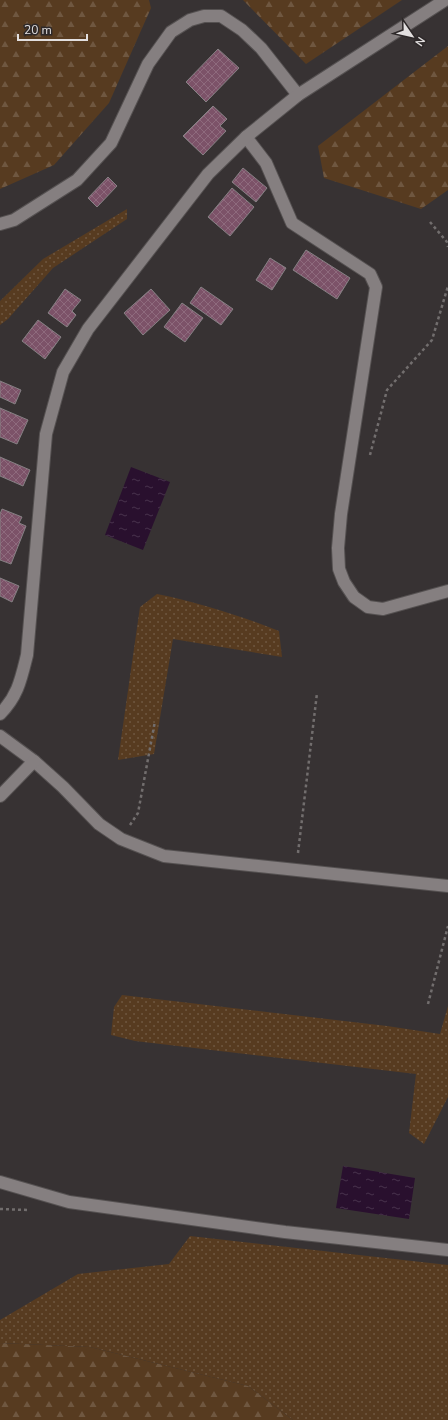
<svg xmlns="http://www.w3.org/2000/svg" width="448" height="1420" viewBox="0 0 448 1420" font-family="'Nunito Sans',sans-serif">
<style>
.grass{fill:url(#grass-dots)}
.forest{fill:url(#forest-firs)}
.water{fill:url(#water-ripples)}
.building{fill:url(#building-cross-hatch);stroke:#868184}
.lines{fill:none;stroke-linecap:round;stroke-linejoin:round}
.minor-casing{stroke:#555151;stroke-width:14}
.path{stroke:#726e6e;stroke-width:2.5;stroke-dasharray:3 3;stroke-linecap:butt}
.minor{stroke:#857f80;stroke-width:12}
</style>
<defs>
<pattern id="grass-dots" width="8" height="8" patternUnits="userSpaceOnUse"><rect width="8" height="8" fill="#573b20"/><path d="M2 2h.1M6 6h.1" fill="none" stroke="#6f5740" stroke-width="1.8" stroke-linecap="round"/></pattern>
<pattern id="forest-firs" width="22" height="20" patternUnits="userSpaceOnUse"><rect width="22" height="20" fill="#573b20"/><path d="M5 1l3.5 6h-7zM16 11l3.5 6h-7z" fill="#6f5740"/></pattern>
<pattern id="water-ripples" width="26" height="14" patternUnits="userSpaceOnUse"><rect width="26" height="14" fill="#29102e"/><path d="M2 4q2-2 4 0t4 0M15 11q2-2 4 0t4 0" fill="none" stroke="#48324c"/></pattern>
<pattern id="building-cross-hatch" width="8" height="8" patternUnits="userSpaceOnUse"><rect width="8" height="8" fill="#7c5268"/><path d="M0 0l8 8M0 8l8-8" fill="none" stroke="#8e6a7d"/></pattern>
</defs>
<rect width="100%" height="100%" fill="#373233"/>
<!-- grass -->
<g class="grass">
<polygon points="127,209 127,219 53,268 8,319 0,325 0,301 43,259"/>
<path d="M157,594C197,602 241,616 279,631L282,657L173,639L154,754L118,760L140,607Z"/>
<polygon points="122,995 387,1026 440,1034 448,1006 448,1097 424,1144 409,1133 416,1074 135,1041 111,1035 114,1007"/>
<polygon points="190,1236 448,1265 448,1420 293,1420 248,1386 90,1347 0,1343 0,1320 78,1274 169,1264"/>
</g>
<!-- forest -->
<g class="forest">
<polygon points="0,0 149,0 151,8 109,103 54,165 0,189"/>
<polygon points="243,0 402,0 306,64"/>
<polygon points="448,46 448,190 421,209 324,178 318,146"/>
<polygon points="0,1343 90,1347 248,1386 293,1420 0,1420"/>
</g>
<!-- water -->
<g class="water">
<polygon points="131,467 170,482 143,550 105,535"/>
<polygon points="343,1166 415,1178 409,1219 336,1208"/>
</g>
<!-- building -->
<g class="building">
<polygon points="218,49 239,68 206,102 186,82"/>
<polygon points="213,106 227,119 220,126 226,131 203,155 183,136"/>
<polygon points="243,168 267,188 256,202 232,182"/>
<polygon points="108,177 117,186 97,207 88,198"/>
<polygon points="232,188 254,207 230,236 208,217"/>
<polygon points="306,250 350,278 337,299 293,270"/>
<polygon points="270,258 286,268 272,290 256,280"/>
<polygon points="201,287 233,309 221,325 190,303"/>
<polygon points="65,289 81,300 72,311 76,315 67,327 48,313"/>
<polygon points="151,289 170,310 143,335 124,313"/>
<polygon points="182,303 203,318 185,342 164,327"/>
<polygon points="38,320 61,337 45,359 22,341"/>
<polygon points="0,381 21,390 15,404 0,397"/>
<polygon points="0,408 28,420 17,444 0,437"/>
<polygon points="0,457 30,470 23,486 0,476"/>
<polygon points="2,509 22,517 19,523 26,526 11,564 0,560 0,514"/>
<polygon points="0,578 19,586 12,602 0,596"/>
</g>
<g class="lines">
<defs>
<g id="minor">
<polyline points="246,137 266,163 292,223 370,274 376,287 341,514 338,548 339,569 344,582 354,597 368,607 383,609 448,591"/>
<polyline points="0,224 14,220 77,180 111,143 148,64 171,32 190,20 204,16 221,16 242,30 261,48 298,95"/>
<path d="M0,714C18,696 21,679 27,655L46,434L63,372L88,329L208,174L246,137L298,95L445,0"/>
<polyline points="0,736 34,761 63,787 99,824 121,839 164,856 448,886"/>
<polyline points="0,796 34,761"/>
<polyline points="0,1182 69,1202 285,1232 448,1250"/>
</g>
</defs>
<!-- minor casing -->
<use href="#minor" class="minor-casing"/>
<!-- path -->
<g class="path">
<polyline points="430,222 447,242 448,247"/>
<polyline points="370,455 387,390 432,340 448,286"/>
<polyline points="130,825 138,813 155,721"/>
<polyline points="298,853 317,693"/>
<polyline points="428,1004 448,926"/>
<polyline points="0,1209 28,1210"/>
</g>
<!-- minor -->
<use href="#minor" class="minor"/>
</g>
<!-- north arrow -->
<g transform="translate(412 36) rotate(124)" stroke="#2d2829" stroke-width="3" paint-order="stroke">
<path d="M0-3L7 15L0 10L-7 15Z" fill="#e2dfdf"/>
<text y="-6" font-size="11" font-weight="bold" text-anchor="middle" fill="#e2dfdf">N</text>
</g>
<!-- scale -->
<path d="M18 34v6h69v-6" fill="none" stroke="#e2dfdf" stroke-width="2"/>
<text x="24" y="34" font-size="12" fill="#e2dfdf" stroke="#2d2829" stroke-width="3" paint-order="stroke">20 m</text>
</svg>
